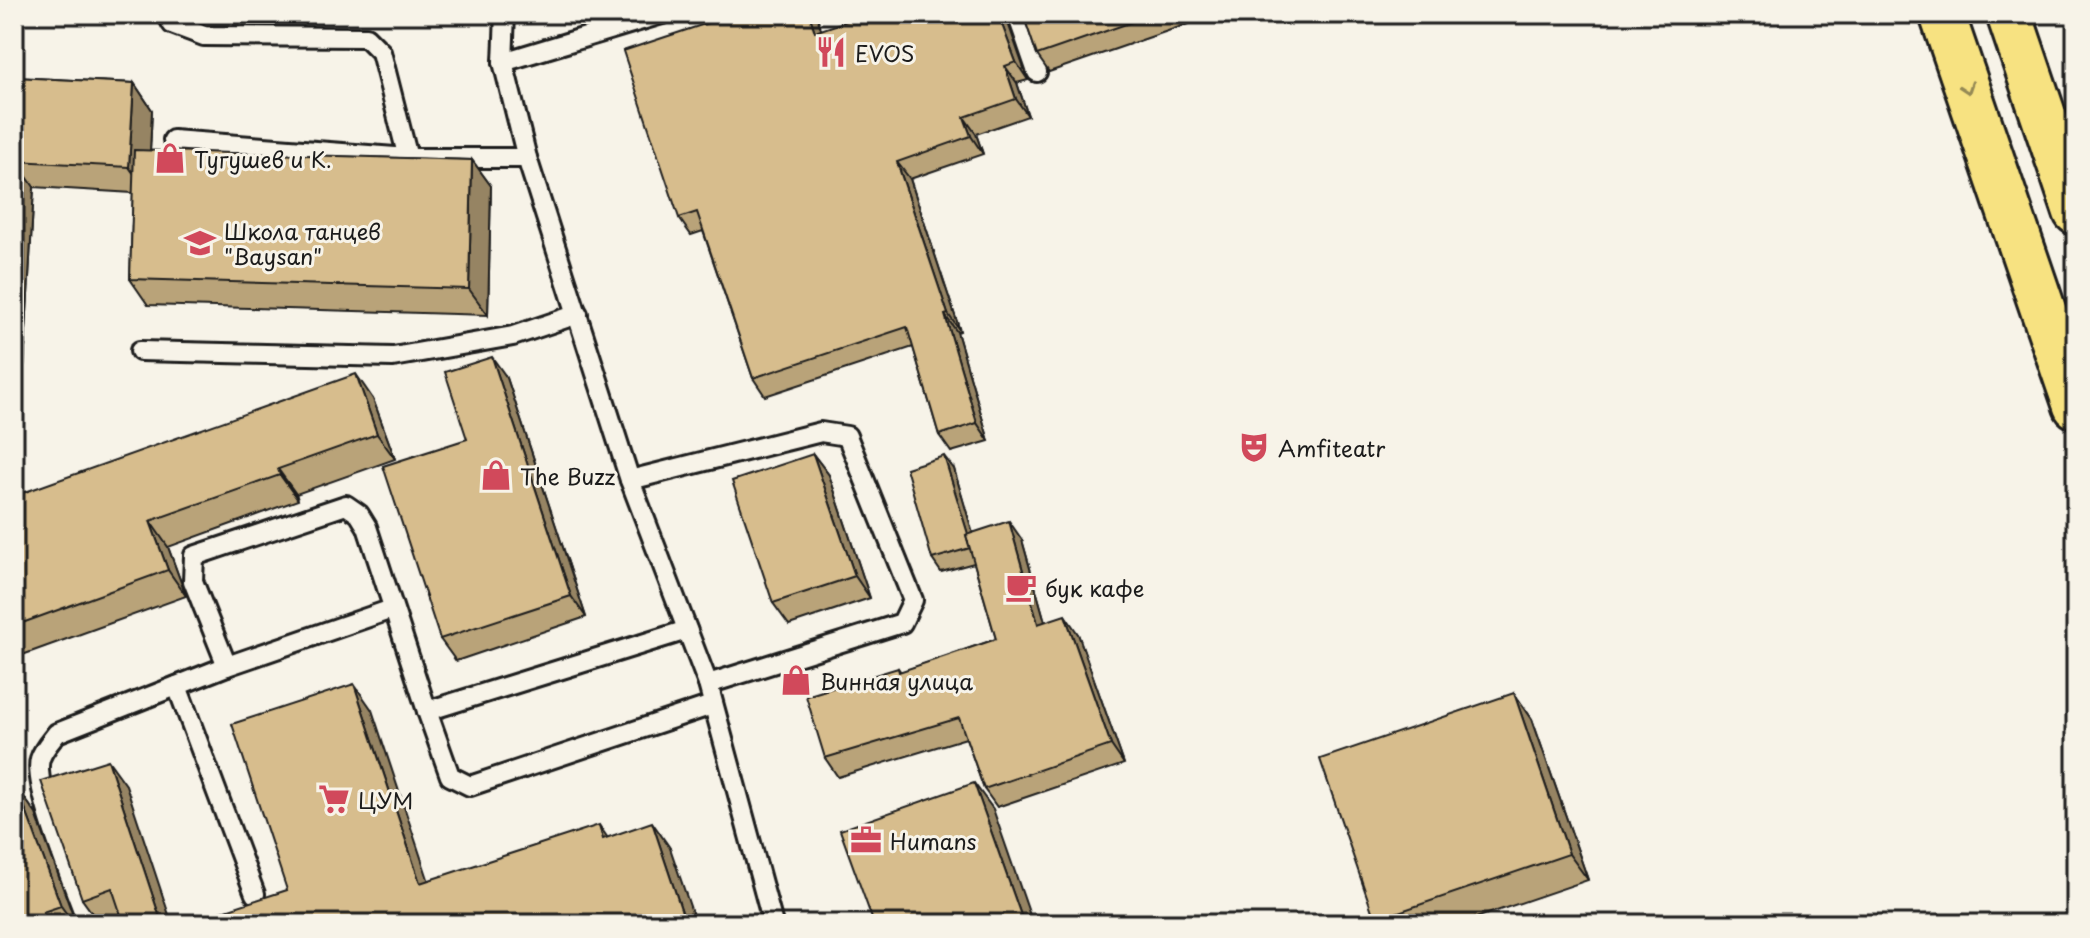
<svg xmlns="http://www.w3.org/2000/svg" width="2090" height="938" viewBox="0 0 2090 938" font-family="'Playpen Sans',sans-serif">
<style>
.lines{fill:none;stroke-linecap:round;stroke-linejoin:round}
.service-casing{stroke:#1c1c1c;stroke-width:24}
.primary-casing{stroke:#1c1c1c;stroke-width:50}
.service{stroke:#f7f3e8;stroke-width:18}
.primary{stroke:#f7e281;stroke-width:44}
.wall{fill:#b9a379;stroke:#1c1c1c;stroke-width:2}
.shaded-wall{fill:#968463;stroke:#1c1c1c;stroke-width:2}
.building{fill:#d7bd8d;stroke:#1c1c1c;stroke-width:2}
.oneway{stroke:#948954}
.labels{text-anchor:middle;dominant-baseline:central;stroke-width:6;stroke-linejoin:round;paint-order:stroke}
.poi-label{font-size:22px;fill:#1c1c1c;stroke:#f7f3e8;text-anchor:start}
</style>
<rect width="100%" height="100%" fill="#f7f3e8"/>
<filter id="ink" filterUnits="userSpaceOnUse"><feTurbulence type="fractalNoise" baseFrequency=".0125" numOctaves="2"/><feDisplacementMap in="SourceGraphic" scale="16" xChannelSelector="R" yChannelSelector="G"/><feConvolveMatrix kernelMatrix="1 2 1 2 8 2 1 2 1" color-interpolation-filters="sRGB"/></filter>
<g filter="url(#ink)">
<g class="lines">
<defs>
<g id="service">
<polyline points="167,14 172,24 204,36 366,37 381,52 408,158"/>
<polyline points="505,14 503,62 527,158 630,480 708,684 773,924"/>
<polyline points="1017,14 1037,72"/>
<polyline points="503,62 662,14"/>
<polyline points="173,140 408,158 527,158"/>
<polyline points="140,351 393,357 513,336 578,314"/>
<polyline points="630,480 821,432 847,436 913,600 902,623 708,684"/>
<polyline points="392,609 227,666 193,581 194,556 346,505 359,514 367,527 427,711"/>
<polyline points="687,630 427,711 450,776 470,786 712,705"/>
<polyline points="177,686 255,894"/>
<path d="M88,924C77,892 32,787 40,759C43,749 51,741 57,733L227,666"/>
</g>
<g id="primary">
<polyline points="1942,14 2076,406"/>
<polyline points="2009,14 2076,212"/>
</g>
</defs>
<!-- service casing -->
<use href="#service" class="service-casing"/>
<!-- primary casing -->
<use href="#primary" class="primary-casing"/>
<!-- service -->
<use href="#service" class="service"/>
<!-- primary -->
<use href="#primary" class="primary"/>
</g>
<!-- wall -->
<g class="wall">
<polygon points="735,14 816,14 821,30 1006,17 1028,80 1017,83 1028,116 976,134 983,154 910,179 960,331 957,332 989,441 951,452 939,435 913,347 765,396 753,378 703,231 691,235 679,218"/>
<polygon points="1023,14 1217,14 1049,72 1037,55"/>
<polygon points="14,77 134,83 152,110 150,151 472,160 491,186 488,315 148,305 130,279 133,193 34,187 20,439 14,439"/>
<polygon points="507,378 586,617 456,661 440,639 467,439"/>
<polygon points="373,399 395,459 296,494 298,500 168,547 186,596 14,658 14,496"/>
<polygon points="813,454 829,475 870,598 789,625 773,603"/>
<polygon points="954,469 972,532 1022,540 1045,622 1078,634 1124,764 997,807 984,789 966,738 838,777 825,758 898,668 901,672 996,639 974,563 941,572 932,559"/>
<polygon points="1514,693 1532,719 1588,880 1458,924 1378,924 1375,920"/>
<polygon points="126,785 122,917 100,924 82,899"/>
<polygon points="18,789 36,814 76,924 14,924"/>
</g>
<!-- shaded-wall -->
<g class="shaded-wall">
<polygon points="809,14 816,14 828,49 815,32"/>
<polygon points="998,14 1006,14 1006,17 1028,80 1016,62"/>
<polygon points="1005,66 1017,83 1028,116 1016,99"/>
<polygon points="134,83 152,110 148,194 129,167"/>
<polygon points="964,117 976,134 983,154 971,136"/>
<polygon points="472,160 491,186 488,315 469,289"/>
<polygon points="16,161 34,187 20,439 14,431 14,197"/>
<polygon points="897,162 910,179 960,331 948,314"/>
<polygon points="945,315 957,332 989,441 977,423"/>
<polygon points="492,357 507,378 586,617 571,596"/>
<polygon points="356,374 373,399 395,459 377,434"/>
<polygon points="813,454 829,475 870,598 855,576"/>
<polygon points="944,456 954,469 981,561 972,548"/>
<polygon points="278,469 296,494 298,500 280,475"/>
<polygon points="150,521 168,547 186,596 168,570"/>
<polygon points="1009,521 1022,540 1051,643 1038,624"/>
<polygon points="1065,615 1078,634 1124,764 1111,745"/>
<polygon points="354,684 372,710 438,909 420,883"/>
<polygon points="1514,693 1532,719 1588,880 1569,854"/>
<polygon points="108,760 126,785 172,924 162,924"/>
<polygon points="974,783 993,809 1033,924 1024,924"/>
<polygon points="18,789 36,814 76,924 74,924 61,906"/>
<polygon points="652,822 670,848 696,924 686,924"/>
<polygon points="599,825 616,850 603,839"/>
</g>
<!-- building -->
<g class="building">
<polygon points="735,14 809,14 815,32 867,14 998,14 1016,62 1005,66 1016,99 964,117 971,136 897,162 948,314 945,315 977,423 939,435 907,327 753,378 697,212 679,218 623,51"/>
<polygon points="1023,14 1155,14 1037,55"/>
<polygon points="14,77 134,83 129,167 16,161 14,197"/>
<polygon points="134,150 472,160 469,289 130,279"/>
<polygon points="492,357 571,596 440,639 383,466 467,439 445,372"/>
<polygon points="356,374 377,434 278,469 280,475 150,521 168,570 14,626 14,496"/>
<polygon points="813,454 855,576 773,603 732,481"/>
<polygon points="944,456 968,534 966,535 970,548 932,559 906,468"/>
<polygon points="1009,521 1038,624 1065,615 1111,745 984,789 959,718 825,758 806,696 898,668 899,672 996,639 966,535"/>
<polygon points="354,684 420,883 599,825 603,839 652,822 686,924 183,924 287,890 232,724"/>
<polygon points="1514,693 1569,854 1375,920 1320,759"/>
<polygon points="108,760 162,924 124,924 112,888 82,899 41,781"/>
<polygon points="974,783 1024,924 874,924 840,830"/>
<polygon points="18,789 61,906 43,912 47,924 14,924 14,790"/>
</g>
<!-- one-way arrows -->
<defs><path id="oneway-chevron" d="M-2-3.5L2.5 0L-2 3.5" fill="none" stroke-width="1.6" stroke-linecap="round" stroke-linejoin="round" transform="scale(2)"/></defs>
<use class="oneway" href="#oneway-chevron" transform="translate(1967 88) rotate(71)"/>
</g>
<!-- icons -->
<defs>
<symbol id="restaurant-bare" viewBox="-9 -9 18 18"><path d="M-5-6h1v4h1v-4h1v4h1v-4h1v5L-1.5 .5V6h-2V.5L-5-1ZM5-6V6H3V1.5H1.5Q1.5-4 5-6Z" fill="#d1495b" stroke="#f7f3e8" stroke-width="2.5" paint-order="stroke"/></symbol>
<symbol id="shop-bare" viewBox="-9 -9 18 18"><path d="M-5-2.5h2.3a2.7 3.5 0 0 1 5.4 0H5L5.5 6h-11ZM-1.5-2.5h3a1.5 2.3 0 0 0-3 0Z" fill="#d1495b" stroke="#f7f3e8" stroke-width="2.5" paint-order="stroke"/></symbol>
<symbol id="school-bare" viewBox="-9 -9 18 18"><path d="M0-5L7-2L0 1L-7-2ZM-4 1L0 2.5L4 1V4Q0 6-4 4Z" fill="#d1495b" stroke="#f7f3e8" stroke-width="2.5" paint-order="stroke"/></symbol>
<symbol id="theatre-bare" viewBox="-9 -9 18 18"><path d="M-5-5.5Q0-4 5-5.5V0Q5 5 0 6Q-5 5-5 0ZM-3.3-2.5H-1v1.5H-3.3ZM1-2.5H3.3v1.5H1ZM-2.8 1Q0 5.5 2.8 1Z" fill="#d1495b" stroke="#f7f3e8" stroke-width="2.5" paint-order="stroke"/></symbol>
<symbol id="cafe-bare" viewBox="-9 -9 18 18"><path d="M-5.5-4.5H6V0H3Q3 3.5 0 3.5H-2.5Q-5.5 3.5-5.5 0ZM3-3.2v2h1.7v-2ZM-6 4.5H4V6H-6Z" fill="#d1495b" stroke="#f7f3e8" stroke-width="2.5" paint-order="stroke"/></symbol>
<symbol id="supermarket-bare" viewBox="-9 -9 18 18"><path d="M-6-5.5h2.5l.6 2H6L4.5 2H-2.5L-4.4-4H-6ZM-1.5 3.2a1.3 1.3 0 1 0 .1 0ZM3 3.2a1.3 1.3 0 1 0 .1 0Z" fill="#d1495b" stroke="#f7f3e8" stroke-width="2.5" paint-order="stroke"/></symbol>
<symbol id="office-bare" viewBox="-9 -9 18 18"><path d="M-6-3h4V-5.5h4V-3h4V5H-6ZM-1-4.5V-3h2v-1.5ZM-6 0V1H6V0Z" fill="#d1495b" stroke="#f7f3e8" stroke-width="2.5" paint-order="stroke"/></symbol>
</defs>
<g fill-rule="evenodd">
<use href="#restaurant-bare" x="809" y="30" width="44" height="44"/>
<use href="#shop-bare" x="148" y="136" width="44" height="44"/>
<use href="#school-bare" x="178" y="221" width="44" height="44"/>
<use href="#theatre-bare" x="1232" y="425" width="44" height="44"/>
<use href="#shop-bare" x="474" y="453" width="44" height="44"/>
<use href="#cafe-bare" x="999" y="565" width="44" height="44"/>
<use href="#shop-bare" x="774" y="658" width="44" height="44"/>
<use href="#supermarket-bare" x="312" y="777" width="44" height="44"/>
<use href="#office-bare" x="844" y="818" width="44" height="44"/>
</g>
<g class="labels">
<!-- poi labels -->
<g class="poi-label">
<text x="855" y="52">EVOS</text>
<text x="194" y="158">Тугушев и К.</text>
<text x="224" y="230">Школа танцев<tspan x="224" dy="25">"Baysan"</tspan></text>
<text x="1278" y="447">Amfiteatr</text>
<text x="520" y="475">The Buzz</text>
<text x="1045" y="587">бук кафе</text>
<text x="820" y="680">Винная улица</text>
<text x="358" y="799">ЦУМ</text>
<text x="890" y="840">Humans</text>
</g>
</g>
<!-- margin -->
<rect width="2090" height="938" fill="none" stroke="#f7f3e8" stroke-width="48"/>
<rect x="24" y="24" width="2042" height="890" fill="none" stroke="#1c1c1c" stroke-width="3" filter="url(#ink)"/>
</svg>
